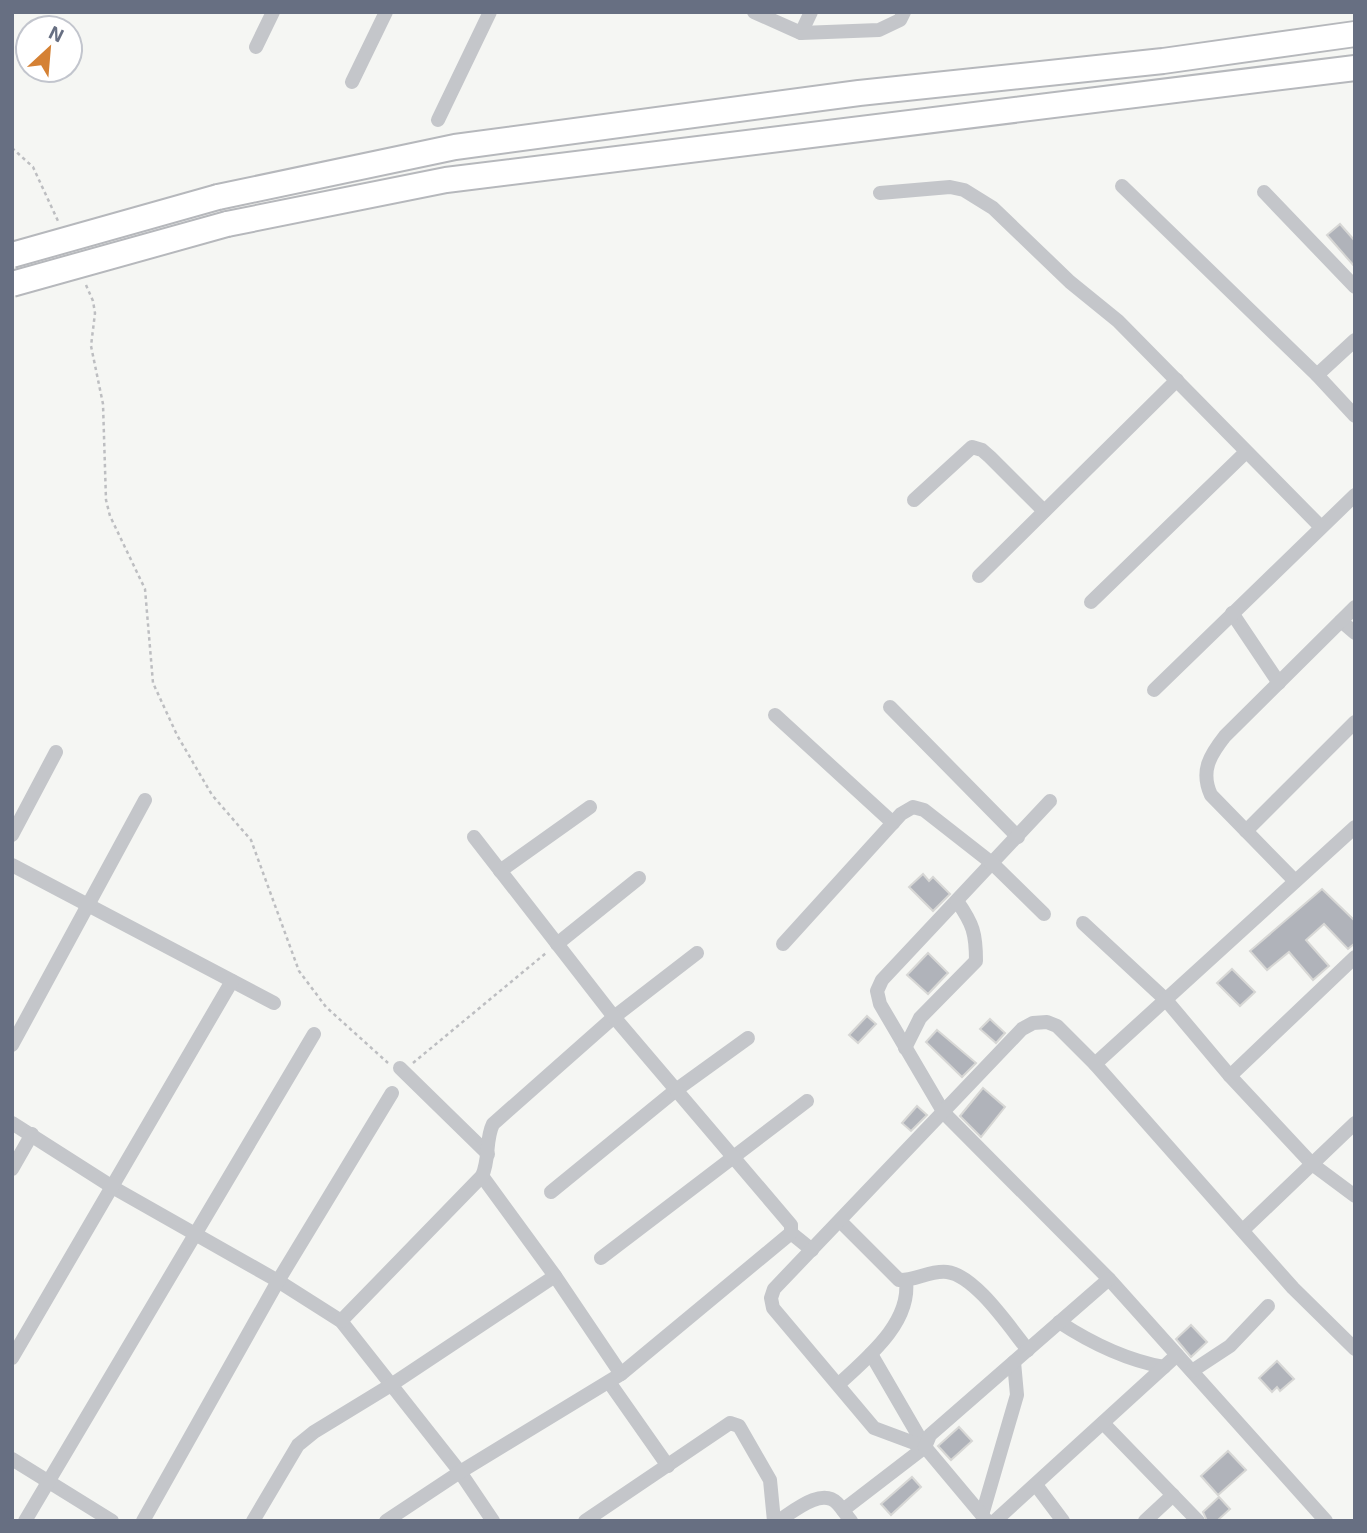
<svg xmlns="http://www.w3.org/2000/svg" width="1367" height="1533" viewBox="0 0 1367 1533" font-family="'Exo 2',sans-serif">
<style>
.building{fill:#b0b3ba;stroke:#d7d7d5;stroke-width:2}
.lines{fill:none;stroke-linecap:round;stroke-linejoin:round}
.trunk-casing{stroke:#b6b8bc;stroke-width:28}
.path{stroke:#bdbec1;stroke-width:2.5;stroke-dasharray:3.5 3.5;stroke-linecap:butt}
.minor{stroke:#c4c6ca;stroke-width:14}
.trunk{stroke:#fff;stroke-width:24}
.trunk-bridge-casing{stroke:#b6b8bc;stroke-width:28;stroke-linecap:butt}
.trunk-bridge{stroke:#fff;stroke-width:24}
</style>
<rect width="100%" height="100%" fill="#f5f6f3"/>
<!-- building -->
<g class="building">
<polygon points="1340,224 1355,241 1355,267 1327,235"/>
<polygon points="923,874 929,881 933,877 950,894 933,911 909,887"/>
<polygon points="1322,889 1355,921 1355,943 1348,949 1324,924 1306,940 1329,966 1313,980 1289,952 1267,970 1250,951"/>
<polygon points="928,953 948,973 928,994 907,975"/>
<polygon points="1232,969 1255,992 1240,1006 1217,983"/>
<polygon points="867,1016 876,1024 858,1043 849,1035"/>
<polygon points="990,1019 1005,1033 996,1043 980,1029"/>
<polygon points="937,1030 976,1063 962,1077 926,1042"/>
<polygon points="983,1088 1005,1107 981,1137 960,1116"/>
<polygon points="917,1106 927,1115 911,1131 902,1123"/>
<polygon points="1191,1325 1207,1342 1191,1357 1176,1339"/>
<polygon points="1277,1361 1294,1379 1280,1391 1277,1387 1272,1392 1259,1378"/>
<polygon points="959,1427 972,1441 951,1460 938,1446"/>
<polygon points="1228,1451 1246,1470 1218,1495 1201,1476"/>
<polygon points="912,1477 921,1487 891,1515 881,1504"/>
<polygon points="1219,1497 1230,1509 1217,1521 1207,1521 1203,1512"/>
</g>
<g class="lines">
<defs>
<g id="trunk">
<polyline points="218,197 455,147 859,93 1163,61 1355,34"/>
<polyline points="227,224 446,180 1355,68"/>
</g>
</defs>
<!-- trunk casing -->
<use href="#trunk" class="trunk-casing"/>
<!-- path -->
<g class="path">
<polyline points="12,148 33,167 58,221"/>
<polyline points="86,285 93,301 95,313 91,346 103,404 106,500 110,516 145,589 153,683 177,735 212,795 251,840 299,971 326,1007 388,1063"/>
<polyline points="413,1063 546,953"/>
</g>
<!-- minor -->
<g class="minor">
<polyline points="754,12 801,33 879,30 900,20 904,12"/>
<polyline points="801,33 811,12"/>
<polyline points="256,47 273,12"/>
<polyline points="352,82 386,12"/>
<polyline points="438,120 490,12"/>
<polyline points="1122,186 1317,375 1355,416"/>
<polyline points="1264,192 1355,287"/>
<polyline points="880,193 950,187 964,190 993,208 1070,282 1118,321 1320,526"/>
<polyline points="1317,375 1355,340"/>
<polyline points="914,500 972,447 982,450 990,457 1044,511"/>
<polyline points="979,576 1177,380"/>
<polyline points="1091,602 1246,452"/>
<polyline points="1232,613 1279,683"/>
<polyline points="1341,621 1355,633"/>
<polyline points="1154,690 1355,495"/>
<polyline points="890,707 1018,837"/>
<polyline points="775,715 893,823"/>
<polyline points="1050,801 882,980 877,991 880,1004 944,1113 1109,1279 1326,1521"/>
<polyline points="1246,831 1355,722"/>
<polyline points="12,835 56,752"/>
<polyline points="12,865 274,1003"/>
<polyline points="500,871 590,807"/>
<path d="M1295,881L1211,795C1200,771 1210,755 1225,736L1355,607"/>
<polyline points="1083,923 1166,1000 1230,1076 1312,1164 1355,1196"/>
<polyline points="557,944 639,878"/>
<polyline points="783,944 901,814 913,807 924,810 993,864 1044,914"/>
<polyline points="12,1045 145,800"/>
<path d="M905,1048L920,1018L976,961C976,933 973,924 957,901"/>
<polyline points="1095,1064 1355,827"/>
<polyline points="400,1068 488,1154"/>
<polyline points="1230,1076 1355,957"/>
<polyline points="12,1123 114,1188 278,1281 341,1321 460,1472 493,1521"/>
<polyline points="12,1169 32,1134"/>
<polyline points="482,1176 555,1276 621,1374"/>
<polyline points="551,1192 676,1090 748,1038"/>
<path d="M840,1221L899,1280C915,1281 930,1270 947,1272C975,1275 1010,1328 1028,1350"/>
<polyline points="1243,1230 1355,1123"/>
<polyline points="791,1233 812,1250"/>
<polyline points="601,1258 807,1101"/>
<path d="M341,1321L482,1176C490,1159 485,1140 493,1124L614,1017L697,953"/>
<path d="M1059,1322C1091,1343 1126,1360 1164,1367"/>
<polyline points="871,1354 925,1447"/>
<polyline points="12,1358 232,981"/>
<polyline points="1192,1371 1230,1346 1268,1306"/>
<polyline points="609,1382 668,1466"/>
<path d="M839,1384C867,1358 911,1323 906,1281"/>
<polyline points="1103,1423 1198,1521"/>
<polyline points="925,1447 874,1428 773,1308 771,1298 774,1289 1022,1029 1033,1023 1047,1022 1057,1026 1095,1064 1293,1288 1355,1349"/>
<polyline points="12,1459 112,1521"/>
<polyline points="1036,1485 1063,1521"/>
<polyline points="843,1510 925,1447"/>
<polyline points="982,1515 1017,1395 1014,1362"/>
<polyline points="25,1521 314,1034"/>
<polyline points="143,1521 278,1281 392,1093"/>
<polyline points="253,1521 298,1445 314,1432 391,1385 555,1276"/>
<polyline points="386,1521 460,1472 621,1374 791,1233 791,1225 614,1017 474,837"/>
<polyline points="585,1521 730,1423 739,1426 770,1480 774,1521"/>
<path d="M778,1521C793,1512 821,1487 837,1503C842,1508 846,1515 851,1521"/>
<polyline points="987,1521 925,1447 930,1435 1109,1279"/>
<polyline points="995,1521 1177,1355"/>
<polyline points="1145,1521 1173,1495"/>
</g>
<!-- trunk -->
<use href="#trunk" class="trunk"/>
<defs>
<g id="trunk-bridge">
<polyline points="12,255 218,197"/>
<polyline points="12,284 227,224"/>
</g>
</defs>
<!-- trunk-bridge casing -->
<use href="#trunk-bridge" class="trunk-bridge-casing"/>
<!-- trunk-bridge -->
<use href="#trunk-bridge" class="trunk-bridge"/>
</g>
<!-- border -->
<rect width="1367" height="1533" fill="none" stroke="#676f82" stroke-width="28"/>
<!-- north arrow -->
<g transform="translate(49 49) rotate(26)"><circle r="33" fill="#ffffff" stroke="#c2c5cd" stroke-width="2"/>
<path d="M0-5L12 26L0 18L-12 26Z" fill="#d58134"/>
<text y="-10" font-size="19" font-weight="bold" text-anchor="middle" fill="#676f82">N</text>
</g>
</svg>
